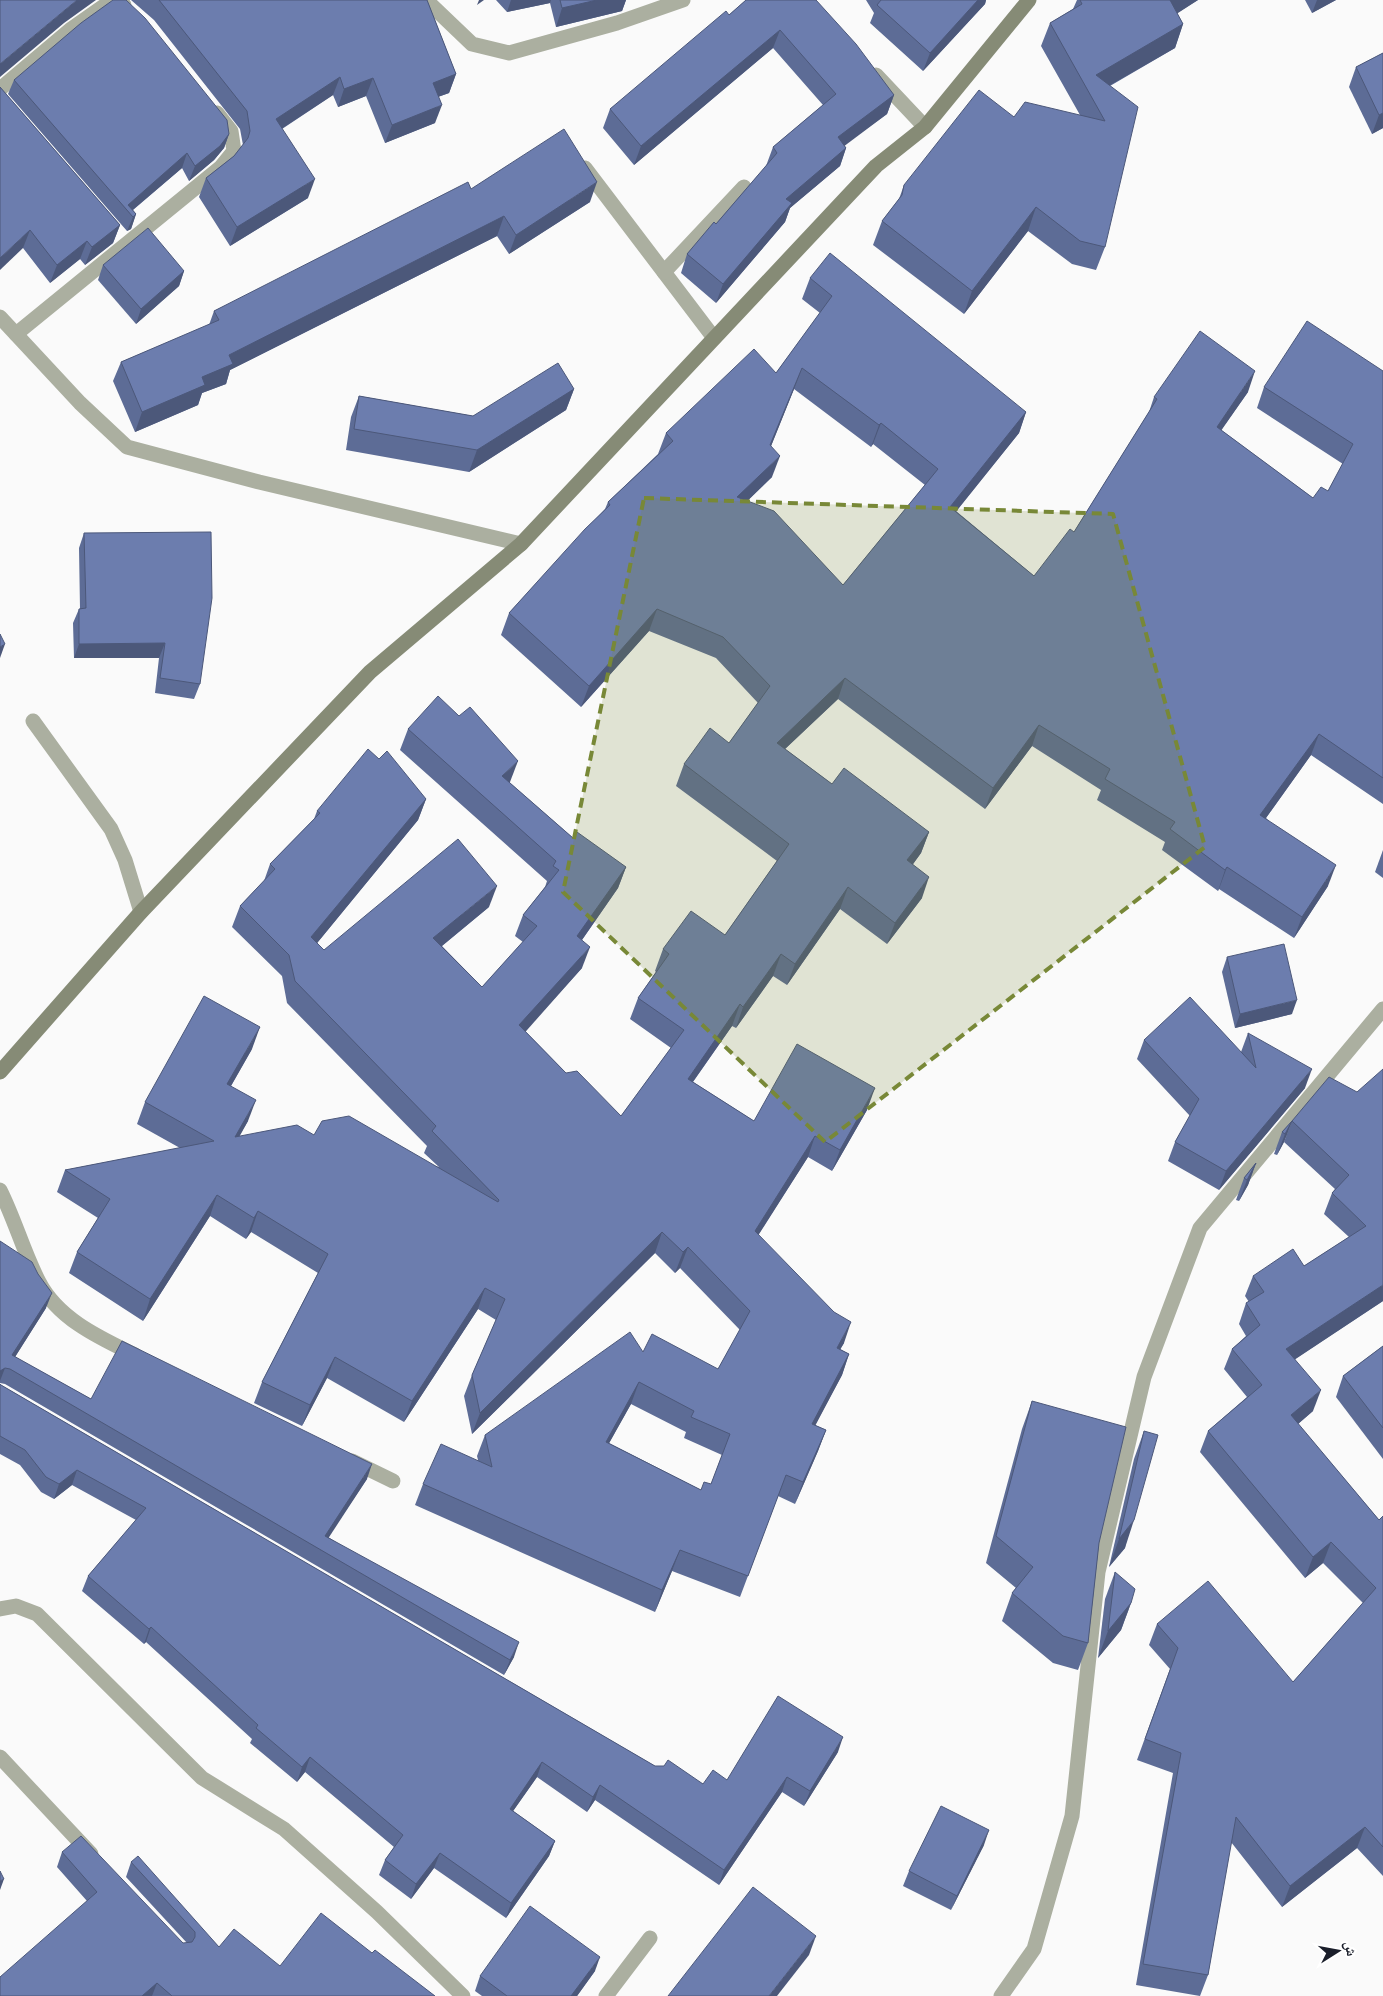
<svg xmlns="http://www.w3.org/2000/svg" width="1383" height="1996" viewBox="0 0 1383 1996" font-family="'Work Sans','Noto Naskh Arabic',sans-serif">
<style>
.lines{fill:none;stroke-linecap:round;stroke-linejoin:round}
.street{stroke:#abafa0;stroke-width:15}
.secondary{stroke:#868b76;stroke-width:15}
.wall{fill:#5d6c96;fill-rule:evenodd}
.shaded-wall{fill:#4c587a}
.building{fill:#6c7dae;stroke:#4c587a;fill-rule:evenodd}
.marked{fill:#788837;fill-opacity:0.2;stroke:#788837;stroke-width:4;stroke-dasharray:10 6;stroke-linejoin:round}
</style>
<rect width="100%" height="100%" fill="#fafafa"/>
<g class="lines">
<!-- street -->
<g class="street">
<polyline points="426,0 472,44 509,53 617,23 683,0"/>
<polyline points="876,75 925,127"/>
<polyline points="0,89 70,30 104,6 122,3 124,5"/>
<polyline points="585,168 714,338"/>
<polyline points="664,272 744,187"/>
<polyline points="0,317 80,403 127,447 259,482 521,544"/>
<polyline points="16,334 221,167 234,151 231,131 217,113"/>
<polyline points="33,721 111,829 125,860 141,912"/>
<path d="M0,1190C15,1220 24,1253 39,1282C58,1319 100,1338 135,1355"/>
<polyline points="352,1461 393,1481"/>
<polyline points="0,1609 16,1606 37,1614 202,1778 284,1829 377,1912 463,1996"/>
<polyline points="0,1757 91,1854"/>
<polyline points="606,1996 650,1938"/>
<polyline points="1001,1996 1034,1949 1072,1816 1098,1572 1144,1377 1200,1228 1383,1009"/>
</g>
<!-- secondary -->
<polyline class="secondary" points="0,1072 141,912 370,672 521,544 876,166 925,127 1029,0"/>
</g>
<!-- wall -->
<g class="wall">
<polygon points="131,0 427,0 456,74 449,93 438,97 435,123 385,143 366,96 338,107 333,95 282,129 308,198 230,246 199,197 206,178 234,156 243,145 240,129 154,20"/>
<polygon points="496,0 626,0 622,11 556,27 550,3 507,12"/>
<polygon points="746,0 894,95 887,114 844,145 846,148 840,166 790,208 785,222 716,303 681,273 687,254 716,224 766,166 773,147 823,105 773,48 634,165 603,128 610,109 729,15"/>
<polygon points="866,0 986,0 985,4 923,71 870,23 874,13"/>
<polygon points="1077,0 1198,0 1177,13 1183,24 1175,48 1110,86 1105,247 1096,270 1072,264 1028,231 964,314 873,245 882,221 899,199 904,185 1014,117 1080,115 1041,46 1050,23 1073,9"/>
<polygon points="1305,0 1336,0 1312,13"/>
<polygon points="1383,53 1383,128 1372,134 1349,87 1356,67"/>
<polygon points="14,80 229,134 224,148 214,160 189,181 182,168 133,210 136,214 131,229 127,231 8,94"/>
<polygon points="0,87 120,225 113,243 85,265 80,259 50,283 23,248"/>
<polygon points="471,189 590,202 509,254 497,236 230,370 226,384 202,393 198,405 135,432 113,381 121,362 209,325 214,311"/>
<polygon points="103,265 184,271 179,286 136,324 98,280"/>
<path d="M810,278L1026,412L1019,433L956,511L1034,576L1074,532L1149,412L1154,397L1248,392L1221,430L1313,498L1328,491L1343,464L1257,408L1264,387L1383,371V804L1311,755L1266,818L1328,886L1294,938L1219,889L1218,891L1162,850L1165,842L1097,800L1101,790L1032,746L985,809L838,699L785,749L832,784L929,832L921,853L913,864L922,898L887,944L840,909L787,985L773,976L736,1028L732,1026L693,1082L754,1121L867,1110L832,1171L808,1157L758,1235L844,1343L840,1349L849,1354L842,1375L815,1425L826,1430L818,1451L795,1504L778,1496L740,1597L672,1571L655,1612L415,1505L423,1484L478,1460L477,1456L485,1435L643,1352L718,1369L740,1330L680,1268L675,1273L655,1253L472,1434L464,1396L472,1375L496,1320L478,1309L404,1422L327,1378L302,1426L254,1403L262,1382L318,1273L251,1232L246,1239L210,1216L143,1321L69,1273L77,1252L98,1218L57,1192L65,1170L180,1148L137,1124L145,1102L252,1049L231,1086L248,1121L239,1136L314,1135L439,1167L424,1153L427,1146L287,1003L282,976L232,927L240,906L264,881L270,864L314,819L317,811L426,799L418,820L317,943L324,950L489,907L442,946L482,987L523,942L515,936L523,915L545,887L547,881L400,750L408,729L510,782V783L573,838L626,867L618,888L582,940V968L525,1031L566,1073L621,1116L671,1048L630,1019L638,998L656,972L655,971L663,949L725,935L777,861L676,786L684,764L729,743L758,703L716,658L649,631L581,707L501,635L509,613L605,509L608,502L658,454L666,433L776,373L820,313L802,299ZM794,389L871,447L873,444L925,485L843,585L747,501L772,477L771,446ZM631,1404L686,1432L684,1438L722,1455L711,1484L701,1490L609,1443Z"/>
<polygon points="574,389 566,410 469,472 346,450 351,417 359,396 473,416"/>
<polygon points="84,533 200,684 194,699 155,693 159,658 74,658 73,623 79,609 80,609 79,548"/>
<polygon points="1383,850 1383,878 1375,872"/>
<polygon points="1227,957 1292,1014 1235,1028 1222,972"/>
<polygon points="1248,1033 1305,1088 1219,1190 1168,1161 1175,1142 1190,1116 1137,1059 1144,1040 1241,1052"/>
<polygon points="1357,1092 1383,1301 1295,1359 1313,1411 1298,1424 1379,1520 1383,1516 1383,1876 1357,1848 1282,1907 1231,1842 1208,1975 1200,1996 1136,1985 1173,1773 1137,1760 1170,1669 1149,1645 1157,1624 1293,1682 1363,1603 1323,1563 1305,1578 1200,1452 1208,1431 1247,1397 1224,1369 1232,1349 1246,1336 1239,1324 1246,1303 1249,1302 1245,1296 1253,1276 1304,1266 1349,1237 1324,1214 1332,1193 1335,1189 1284,1142 1292,1121"/>
<polygon points="1292,1121 1284,1142 1277,1155 1274,1154 1282,1132"/>
<polygon points="1256,1163 1248,1185 1239,1201 1236,1200 1244,1178"/>
<polygon points="0,1241 38,1274 46,1308 15,1357 91,1399 367,1479 328,1537 514,1657 504,1675 5,1384 0,1383"/>
<polygon points="1383,1346 1383,1459 1336,1397 1343,1376"/>
<polygon points="0,1384 1,1385 655,1766 703,1784 727,1780 838,1752 804,1806 782,1792 719,1885 595,1800 587,1812 537,1777 513,1811 555,1841 549,1856 506,1918 434,1868 411,1899 379,1875 385,1860 394,1847 305,1772 297,1782 250,1743 252,1739 146,1642 144,1644 82,1591 88,1576 136,1520 72,1485 54,1499 41,1492 20,1465 0,1454"/>
<polygon points="1032,1401 1099,1543 1088,1643 1078,1670 1053,1663 1002,1621 1012,1593 1016,1588 986,1563 1022,1429"/>
<polygon points="1144,1431 1125,1548 1109,1567 1134,1459"/>
<polygon points="1115,1572 1131,1603 1121,1630 1098,1658 1105,1599"/>
<polygon points="984,1845 951,1910 903,1886 909,1871"/>
<polygon points="62,1852 183,1943 187,1943 126,1877 131,1862 219,1947 280,1966 372,1953 435,1996 0,1996 87,1901 57,1867"/>
<polygon points="595,1971 577,1996 482,1996 475,1991 480,1976"/>
</g>
<!-- shaded-wall -->
<g class="shaded-wall">
<polygon points="77,0 96,0 64,23 0,77 0,64"/>
<polygon points="479,0 484,0 477,5"/>
<polygon points="511,0 551,0 550,3 507,12"/>
<polygon points="597,0 626,0 622,11 556,27 562,8"/>
<polygon points="978,0 986,0 985,4 923,71 930,53"/>
<polygon points="1171,0 1198,0 1161,24"/>
<polygon points="1317,0 1336,0 1312,13"/>
<polygon points="1183,24 1175,48 1091,96 1096,75"/>
<polygon points="780,30 773,48 634,165 641,146"/>
<polygon points="456,74 449,93 426,101 433,83"/>
<polygon points="340,77 333,95 269,137 276,119"/>
<polygon points="373,78 366,96 338,107 344,89"/>
<polygon points="894,95 887,114 831,156 838,137"/>
<polygon points="442,105 435,123 385,143 392,125"/>
<polygon points="1383,113 1383,128 1372,134 1379,115"/>
<polygon points="229,134 224,148 214,160 189,181 195,166"/>
<polygon points="846,148 840,166 790,208 785,222 716,303 723,284 786,199"/>
<polygon points="187,153 182,168 129,213 128,205"/>
<polygon points="315,179 308,198 230,246 237,227"/>
<polygon points="597,182 590,202 509,254 516,235"/>
<polygon points="1036,207 1028,231 964,314 972,291"/>
<polygon points="136,214 131,229 127,231 133,217"/>
<polygon points="504,216 497,236 230,370 226,384 202,393 198,405 135,432 142,412 202,377 229,355"/>
<polygon points="120,225 113,243 85,265 92,247"/>
<polygon points="30,230 23,248 0,270 0,258"/>
<polygon points="87,241 80,259 50,283 57,265"/>
<polygon points="184,271 179,286 136,324 141,309"/>
<polygon points="802,368 794,389 763,466 770,445"/>
<polygon points="1255,371 1248,392 1209,448 1217,427"/>
<polygon points="574,389 566,410 469,472 477,450"/>
<polygon points="1026,412 1019,433 943,528 950,507"/>
<polygon points="881,423 873,444 871,447 879,425"/>
<polygon points="780,456 772,477 730,518 737,497"/>
<polygon points="657,609 649,631 581,707 589,686"/>
<polygon points="165,643 159,658 74,658 79,644"/>
<polygon points="5,644 0,658 0,647"/>
<polygon points="845,678 838,699 769,764 777,743"/>
<polygon points="1039,725 1032,746 985,809 993,788"/>
<polygon points="1319,734 1311,755 1253,836 1260,815"/>
<polygon points="518,761 510,782 494,797 502,776"/>
<polygon points="426,799 418,820 304,959 311,937"/>
<polygon points="929,832 921,853 900,882 907,860"/>
<polygon points="1336,865 1328,886 1294,938 1302,917"/>
<polygon points="626,867 618,888 570,957 577,936"/>
<polygon points="1227,867 1219,889 1218,891 1225,870"/>
<polygon points="929,877 922,898 887,944 895,923"/>
<polygon points="497,886 489,907 426,959 433,938"/>
<polygon points="848,887 840,909 787,985 795,964"/>
<polygon points="590,947 582,968 512,1047 519,1025"/>
<polygon points="781,954 773,976 736,1028 743,1007"/>
<polygon points="1297,1000 1292,1014 1235,1028 1240,1014"/>
<polygon points="740,1004 732,1026 680,1100 688,1079"/>
<polygon points="260,1027 252,1049 220,1105 227,1084"/>
<polygon points="1312,1069 1305,1088 1219,1190 1226,1171"/>
<polygon points="875,1088 867,1110 832,1171 840,1150"/>
<polygon points="256,1100 248,1121 227,1159 235,1137"/>
<polygon points="1292,1121 1284,1142 1277,1155 1285,1134"/>
<polygon points="815,1136 808,1157 747,1253 755,1231"/>
<polygon points="1256,1163 1248,1185 1239,1201 1247,1180"/>
<polygon points="217,1195 210,1216 143,1321 150,1299"/>
<polygon points="258,1211 251,1232 246,1239 254,1218"/>
<polygon points="662,1232 655,1253 472,1434 480,1413"/>
<polygon points="688,1247 680,1268 675,1273 683,1252"/>
<polygon points="1383,1285 1383,1301 1279,1370 1286,1349"/>
<polygon points="485,1288 478,1309 404,1422 412,1401"/>
<polygon points="52,1293 46,1308 8,1368 12,1355"/>
<polygon points="851,1322 844,1343 829,1369 837,1348"/>
<polygon points="849,1354 842,1375 805,1445 812,1424"/>
<polygon points="335,1357 327,1378 302,1426 310,1405"/>
<polygon points="5,1368 0,1381 0,1371"/>
<polygon points="639,1382 631,1404 598,1463 606,1442"/>
<polygon points="1321,1390 1313,1411 1284,1436 1291,1415"/>
<polygon points="826,1430 818,1451 795,1504 803,1482"/>
<polygon points="372,1464 367,1479 320,1551 325,1536"/>
<polygon points="77,1470 72,1485 54,1499 59,1484"/>
<polygon points="1134,1520 1125,1548 1109,1567 1119,1539"/>
<polygon points="1331,1542 1323,1563 1305,1578 1313,1557"/>
<polygon points="680,1550 672,1571 655,1612 662,1590"/>
<polygon points="1131,1603 1121,1630 1098,1658 1108,1631"/>
<polygon points="151,1627 146,1642 144,1644 149,1629"/>
<polygon points="519,1642 514,1657 504,1675 510,1660"/>
<polygon points="843,1737 838,1752 804,1806 810,1791"/>
<polygon points="310,1757 305,1772 297,1782 302,1767"/>
<polygon points="542,1762 537,1777 504,1824 510,1809"/>
<polygon points="787,1777 782,1792 719,1885 724,1870"/>
<polygon points="600,1785 595,1800 587,1812 593,1797"/>
<polygon points="1365,1827 1357,1848 1282,1907 1290,1886"/>
<polygon points="989,1830 984,1845 951,1910 957,1896"/>
<polygon points="555,1841 549,1856 506,1918 511,1903"/>
<polygon points="440,1853 434,1868 411,1899 416,1884"/>
<polygon points="4,1879 0,1890 0,1881"/>
<polygon points="816,1936 809,1955 777,1996 769,1996"/>
<polygon points="600,1957 595,1971 577,1996 571,1996"/>
<polygon points="157,1983 152,1996 142,1996"/>
</g>
<!-- building -->
<g class="building">
<polygon points="0,0 77,0 0,64"/>
<polygon points="113,0 126,0 145,18 227,120 229,134 220,146 195,166 187,153 128,205 136,214 133,217 14,80 81,23"/>
<polygon points="159,0 427,0 456,74 433,83 442,105 392,125 373,78 344,89 340,77 276,119 315,179 237,227 206,178 234,156 248,138 250,131 247,111"/>
<polygon points="560,0 597,0 562,8"/>
<polygon points="746,0 816,0 856,44 894,95 838,137 846,148 786,199 792,203 723,284 687,254 714,222 716,224 777,153 773,147 836,94 780,30 641,146 610,109 726,11 729,15"/>
<polygon points="881,0 978,0 930,53 877,5"/>
<polygon points="1080,0 1171,0 1170,0 1183,24 1096,75 1138,107 1105,247 1080,241 1036,207 972,291 882,221 902,195 904,185 979,90 1014,117 1025,102 1105,121 1050,23 1082,4"/>
<polygon points="1383,53 1383,113 1379,115 1356,67"/>
<polygon points="0,87 120,225 92,247 87,241 57,265 30,230 0,258"/>
<polygon points="564,129 597,182 516,235 504,216 229,355 233,364 202,377 205,385 142,412 121,362 219,320 214,311 468,182 471,189"/>
<polygon points="148,228 184,271 141,309 103,265"/>
<path d="M830,253L1026,412L950,507L1034,576L1070,529L1074,532L1157,399L1154,397L1200,331L1255,371L1217,427L1313,498L1321,487L1328,491L1353,444L1264,387L1307,321L1383,371V778L1319,734L1260,815L1336,865L1302,917L1227,867L1225,870L1170,829L1175,822L1105,779L1110,769L1039,725L993,788L845,678L777,743L832,784L844,768L929,832L907,860L929,877L895,923L848,887L795,964L781,954L743,1007L740,1004L688,1079L754,1121L797,1044L875,1088L840,1150L815,1136L755,1231L834,1312L851,1322L837,1348L849,1354L812,1424L826,1430L803,1482L786,1475L748,1576L680,1550L662,1590L423,1484L441,1444L492,1467L485,1435L630,1332L643,1352L652,1334L718,1369L750,1311L688,1247L683,1252L662,1232L480,1413L472,1375L505,1299L485,1288L412,1401L335,1357L310,1405L262,1382L328,1254L258,1211L254,1218L217,1195L150,1299L77,1252L110,1199L65,1170L214,1141L145,1102L204,996L260,1027L227,1084L256,1100L235,1137L297,1125L314,1135L322,1121L349,1116L498,1202L499,1200L432,1131L436,1126L295,981L289,955L240,906L275,869L270,864L320,813L317,811L368,749L379,759L387,751L426,799L311,937L324,950L458,839L497,886L433,938L482,987L537,926L523,915L559,870L553,866L556,861L408,729L438,696L459,716L470,707L518,761L502,776L573,838L577,832L626,867L577,936L590,947L519,1025L566,1073L577,1071L621,1116L684,1030L638,998L669,954L663,949L691,911L725,935L789,844L684,764L710,728L729,743L770,686L723,637L657,609L589,686L509,613L585,529L610,505L608,502L673,441L666,433L754,349L776,373L832,296L810,278ZM802,368L879,425L881,423L938,469L843,585L774,511L737,497L780,456L770,445ZM639,1382L694,1411L691,1417L730,1434L711,1484L704,1482L701,1490L606,1442Z"/>
<polygon points="558,363 574,389 477,450 354,429 359,396 473,416"/>
<polygon points="211,532 212,598 200,684 160,678 165,643 79,644 79,609 86,608 84,533"/>
<polygon points="0,634 5,644 0,647"/>
<polygon points="1284,944 1297,1000 1240,1014 1227,957"/>
<polygon points="1190,997 1256,1068 1248,1033 1312,1069 1226,1171 1175,1142 1199,1099 1144,1040"/>
<polygon points="1383,1069 1383,1285 1286,1349 1321,1390 1291,1415 1379,1520 1383,1516 1383,1847 1365,1827 1290,1886 1236,1817 1208,1975 1143,1964 1181,1753 1145,1739 1178,1648 1157,1624 1208,1581 1293,1682 1376,1588 1331,1542 1313,1557 1208,1431 1262,1385 1232,1349 1260,1325 1246,1303 1264,1292 1253,1276 1293,1249 1304,1266 1366,1226 1332,1193 1349,1175 1292,1121 1329,1077 1357,1092"/>
<polygon points="1292,1121 1285,1134 1282,1132"/>
<polygon points="1256,1163 1247,1180 1244,1178"/>
<polygon points="0,1241 32,1262 38,1274 52,1293 12,1355 91,1399 122,1341 372,1464 325,1536 519,1642 510,1660 10,1369 5,1368 0,1371"/>
<polygon points="1383,1346 1383,1428 1343,1376"/>
<polygon points="0,1384 1,1385 655,1766 664,1766 668,1760 703,1784 713,1770 727,1780 778,1696 843,1737 810,1791 787,1777 724,1870 600,1785 593,1797 542,1762 510,1809 555,1841 511,1903 440,1853 416,1884 385,1860 403,1835 310,1757 302,1767 256,1728 258,1725 151,1627 149,1629 88,1576 146,1508 77,1470 59,1484 46,1477 25,1450 0,1436"/>
<polygon points="1032,1401 1126,1427 1099,1543 1088,1643 1063,1636 1012,1593 1033,1567 996,1536"/>
<polygon points="1144,1431 1158,1435 1134,1520 1119,1539"/>
<polygon points="1115,1572 1135,1589 1131,1603 1108,1631"/>
<polygon points="941,1806 989,1830 957,1896 909,1871"/>
<polygon points="81,1836 183,1943 192,1942 195,1937 195,1932 131,1862 138,1856 219,1947 234,1929 280,1966 321,1913 372,1953 375,1950 435,1996 172,1996 157,1983 142,1996 0,1996 0,1977 97,1892 62,1852"/>
<polygon points="0,1871 4,1879 0,1881"/>
<polygon points="753,1887 816,1936 769,1996 668,1996"/>
<polygon points="530,1906 600,1957 571,1996 507,1996 480,1976"/>
</g>
<!-- marked area -->
<path class="marked" d="M644,498L1113,514L1205,847L825,1142L563,892Z"/>
<!-- north arrow -->
<g transform="translate(1338 1951) rotate(79)" stroke="#ffffff" stroke-width="4" paint-order="stroke">
<path d="M0-4L9 19L0 12L-9 19Z" fill="#1a1e2a"/>
<text y="-8" font-size="14" font-weight="bold" text-anchor="middle" fill="#1a1e2a">ش</text>
</g>
</svg>
